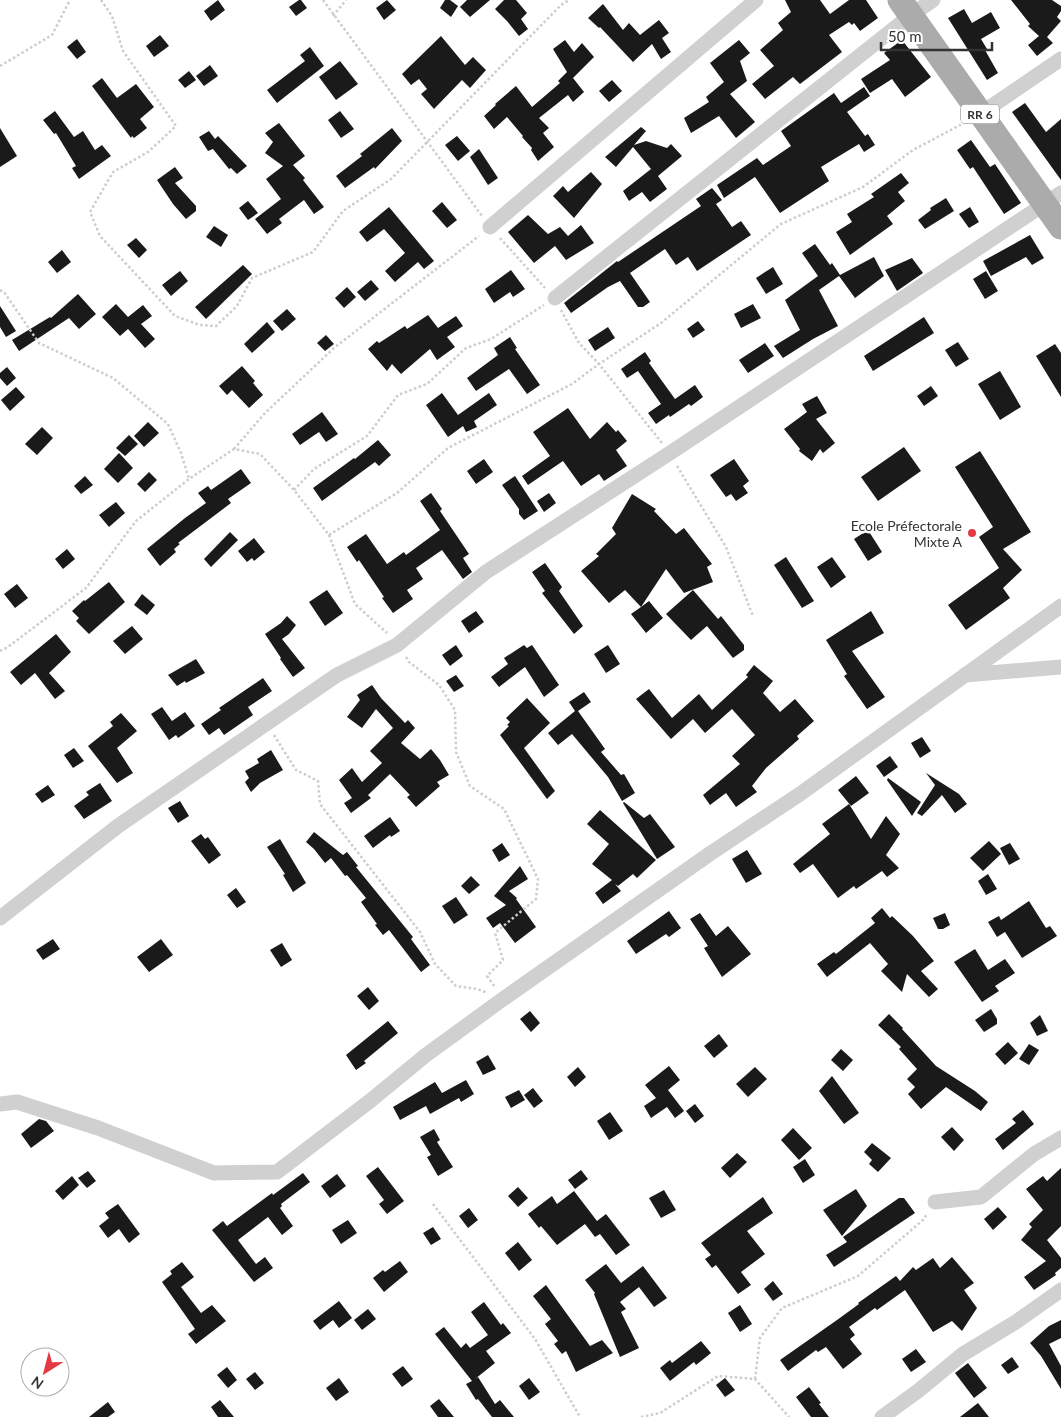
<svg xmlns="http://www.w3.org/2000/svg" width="1061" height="1417" viewBox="0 0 1061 1417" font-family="Lato,sans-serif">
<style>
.building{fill:#1a1a1a}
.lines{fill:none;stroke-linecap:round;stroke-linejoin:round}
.path{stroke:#cdcdcd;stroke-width:2.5;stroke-dasharray:2.5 2.5;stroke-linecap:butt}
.street{stroke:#d0d0d0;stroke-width:15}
.primary{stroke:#ababab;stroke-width:25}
.poi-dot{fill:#e63946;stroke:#fff;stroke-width:2}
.labels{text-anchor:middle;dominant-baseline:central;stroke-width:5;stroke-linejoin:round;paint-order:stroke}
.shield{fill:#fff;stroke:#707070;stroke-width:1}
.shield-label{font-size:12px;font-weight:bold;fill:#333}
.poi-label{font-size:14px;fill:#333;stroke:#fff;text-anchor:end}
</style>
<rect width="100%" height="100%" fill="#fff"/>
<!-- building -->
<g class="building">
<polygon points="218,0 225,10 211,21 204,11"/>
<polygon points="299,0 301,0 307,8 296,16 289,7"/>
<polygon points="387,0 396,10 384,20 376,8"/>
<polygon points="445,0 450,0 458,6 451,17 440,8"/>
<polygon points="467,0 490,0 470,17 460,7"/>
<polygon points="504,0 516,0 527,13 521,19 528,29 519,36 507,21 495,9"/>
<polygon points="785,0 820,0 830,14 849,0 866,0 878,18 860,31 854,23 852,25 849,22 829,35 842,52 800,84 793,77 765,99 752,84 774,66 760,50 783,30 778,23 791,12"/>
<polygon points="1011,0 1052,0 1061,6 1061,11 1057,17 1061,21 1047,37 1053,43 1037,56 1028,45 1039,36 1028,26 1030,24"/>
<polygon points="603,4 623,30 629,23 640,35 659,20 669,33 662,38 671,52 661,59 652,44 633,62 600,27 599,28 588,18"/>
<polygon points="964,9 972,23 991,12 1000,28 981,39 987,49 985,50 998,73 987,80 948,18"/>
<polygon points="160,35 169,46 154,57 146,46"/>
<polygon points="441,36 465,65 473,57 486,70 470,88 462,80 434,109 421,94 427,89 419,79 411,85 402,74"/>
<polygon points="77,39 86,52 77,59 67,47"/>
<polygon points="565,40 574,52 582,43 594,57 573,78 584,92 573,102 568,95 539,118 549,128 543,133 554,147 538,161 531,150 532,148 522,137 523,136 507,117 494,129 484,116 496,105 495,104 516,86 532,107 560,83 558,81 567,72 553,49"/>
<polygon points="739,40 750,53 740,61 747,81 730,94 755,122 736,138 719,116 691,133 684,118 709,102 706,97 724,82 710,63"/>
<polygon points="902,40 931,77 905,97 892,79 870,93 861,79 890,60 884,53"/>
<polygon points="310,47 324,66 277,103 267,90 305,61 300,55"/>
<polygon points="340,61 358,84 336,100 319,77"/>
<polygon points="210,65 218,76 204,86 196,76"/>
<polygon points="189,71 196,80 185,88 178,80"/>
<polygon points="102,78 117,98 136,84 154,107 140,119 147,128 134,138 132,136 131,138 92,86"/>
<polygon points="612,80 622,91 609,102 599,91"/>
<polygon points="864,87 870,96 847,112 865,136 868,134 875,145 864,152 859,144 821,167 829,181 780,213 755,177 724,198 717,185 757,158 763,165 791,146 781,131 834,93 841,103"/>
<polygon points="1025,103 1046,132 1061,119 1061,180 1012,112"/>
<polygon points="55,111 74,137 83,131 95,150 102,145 111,156 79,179 72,168 76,166 56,133 54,134 43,120"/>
<polygon points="340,111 354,129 341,138 328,120"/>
<polygon points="279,123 305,156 293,165 305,178 303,180 324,207 314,214 304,200 279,219 282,223 267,234 255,219 281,199 266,179 283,166 265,153 273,142 265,133"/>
<polygon points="641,127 646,131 634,145 646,141 667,148 671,144 682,156 658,176 667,189 650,202 642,192 629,201 623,191 651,169 633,147 616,167 605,157"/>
<polygon points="0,128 17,156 0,167"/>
<polygon points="392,128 402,141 375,169 374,167 345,188 336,176 362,156 360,154 365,150"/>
<polygon points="209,131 215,139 218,136 247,166 237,174 231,168 229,169 213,149 208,151 199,137"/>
<polygon points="457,136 470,151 458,161 445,145"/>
<polygon points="971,140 990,167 995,164 1021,203 1004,214 973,167 970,169 957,150"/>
<polygon points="479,149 498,178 488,185 470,157"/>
<polygon points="175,167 183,178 175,183 196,206 196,211 186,219 173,204 157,180"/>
<polygon points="591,172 602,184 574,218 553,196 563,186 568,192"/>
<polygon points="901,173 909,183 898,192 905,201 887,216 893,224 850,255 836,232 852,222 847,214 874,197 871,194"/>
<polygon points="712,188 722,200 716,204 732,227 741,221 751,235 697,271 688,257 676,265 665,249 630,273 650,302 643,307 638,307 620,281 608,287 571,313 564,303 617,261 618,262 701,206 696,199"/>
<polygon points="946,198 954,211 925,229 918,220 931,210 930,208"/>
<polygon points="248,201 258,213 248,220 239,208"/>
<polygon points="442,202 457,220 447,228 432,211"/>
<polygon points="389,207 434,261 424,269 418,262 395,282 385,271 405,253 384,229 367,242 359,232"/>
<polygon points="970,207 979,222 969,228 959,214"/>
<polygon points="528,215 548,234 560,227 568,236 581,225 594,243 566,260 555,246 534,263 508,232"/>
<polygon points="214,226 228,235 221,247 206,237"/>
<polygon points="1030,235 1044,258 1032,265 1026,257 991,276 983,261"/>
<polygon points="136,238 147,250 139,258 127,245"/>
<polygon points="815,244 830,265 832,263 840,275 874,257 884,276 855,298 839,276 819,290 838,326 813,339 783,358 774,346 800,330 785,300 818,276 802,253"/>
<polygon points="62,250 71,262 57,273 48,262"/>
<polygon points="912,258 923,273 897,291 885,270"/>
<polygon points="243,265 252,274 206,319 195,307"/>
<polygon points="773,267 783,284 766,294 756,278"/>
<polygon points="511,270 525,289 513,297 510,292 494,303 485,289"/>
<polygon points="180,271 188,281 171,296 162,285"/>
<polygon points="986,271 998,291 985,299 973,279"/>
<polygon points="371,280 379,289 365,301 357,292"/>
<polygon points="347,287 356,297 344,308 335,298"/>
<polygon points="78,294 96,314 79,329 69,318 19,351 12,340 50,317 51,318"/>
<polygon points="116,304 128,317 143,305 152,316 141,324 155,339 145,348 128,329 120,336 102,317"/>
<polygon points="753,304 761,318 741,328 734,314"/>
<polygon points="0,306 16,331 6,337 0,327"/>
<polygon points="287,309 296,319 282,331 273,321"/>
<polygon points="428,315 438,328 456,316 463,326 447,337 455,347 437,360 430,349 401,374 392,364 387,371 368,349 377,341 379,343 405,326 407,329"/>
<polygon points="924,317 934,333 873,371 864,356"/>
<polygon points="698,321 705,330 693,338 687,329"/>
<polygon points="267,322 275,332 252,353 244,344"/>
<polygon points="608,327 615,338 595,351 588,340"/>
<polygon points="326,335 334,344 325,351 317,343"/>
<polygon points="510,337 517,348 515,349 540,385 527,394 509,369 476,391 467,378 498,355 494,348"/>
<polygon points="958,342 969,359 956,367 945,350"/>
<polygon points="765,343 774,356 748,373 739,360"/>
<polygon points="1055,344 1061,353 1061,397 1036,356"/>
<polygon points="645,352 651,361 649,363 675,399 695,385 703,397 691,406 689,404 670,417 669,415 656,424 648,413 661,404 638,371 627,378 621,369"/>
<polygon points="242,366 255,381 253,383 263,395 249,408 232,390 227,395 219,386"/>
<polygon points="7,367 16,378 7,386 0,378 0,373"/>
<polygon points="1000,371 1021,407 1000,420 978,384"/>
<polygon points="931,386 938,396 924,406 917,396"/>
<polygon points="16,387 25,397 10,411 1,400"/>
<polygon points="442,393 458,415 489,393 497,405 474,421 477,427 466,432 463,426 448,437 426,405"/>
<polygon points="817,396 827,413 816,419 835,443 823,453 820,449 812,461 799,451 800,449 784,429 807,412 802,404"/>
<polygon points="568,408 590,439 607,422 616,432 618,430 627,441 616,450 627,466 604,481 599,474 581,486 563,461 528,485 522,476 550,456 533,432"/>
<polygon points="322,412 338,434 326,442 319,432 300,445 292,434"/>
<polygon points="148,422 159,433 144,447 134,436"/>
<polygon points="42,427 53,438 37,455 25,444"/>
<polygon points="129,435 138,444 125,456 116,448"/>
<polygon points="378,440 391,455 379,466 375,462 322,501 313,488 354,458 355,459"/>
<polygon points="904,447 921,471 878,501 861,477"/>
<polygon points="980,451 1031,532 1003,549 1022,570 1003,588 1010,598 966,630 948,605 999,568 979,537 993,527 955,467"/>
<polygon points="119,453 133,468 118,483 104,469"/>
<polygon points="484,459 493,472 476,484 467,471"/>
<polygon points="734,459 749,481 743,486 748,493 736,501 731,494 726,497 710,475"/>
<polygon points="241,469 251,483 228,499 231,503 178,543 180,544 174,549 176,552 160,566 147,549 185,518 206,503 198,493 208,486 211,490"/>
<polygon points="149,472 157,480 145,492 137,484"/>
<polygon points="85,476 93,485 81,494 74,486"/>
<polygon points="515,476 538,511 524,520 519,514 519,509 502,485"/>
<polygon points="431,493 442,509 440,511 469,554 463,558 472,572 463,579 442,550 416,568 423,579 407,590 413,599 393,613 382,598 384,597 359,560 357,562 347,547 366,534 387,564 404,552 406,555 440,530 420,501"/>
<polygon points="549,493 556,503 544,512 537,501"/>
<polygon points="632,494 656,509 654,511 676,534 684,528 712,564 707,567 713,582 684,593 666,569 641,607 649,601 663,618 646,633 631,614 641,607 625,590 609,603 581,571 599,556 596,554 616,534 612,528"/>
<polygon points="116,502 125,513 109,527 99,515"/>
<polygon points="868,530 882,552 868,561 854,539"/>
<polygon points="230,532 238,540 211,567 204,559"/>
<polygon points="254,538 265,552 254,561 252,558 247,562 238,551"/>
<polygon points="67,549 75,559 63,569 55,559"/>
<polygon points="786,557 814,601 802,608 774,565"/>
<polygon points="832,557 846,577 831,588 817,567"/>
<polygon points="545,563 562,587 559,591 583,626 574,634 542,593 545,591 532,572"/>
<polygon points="109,582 125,602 89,634 76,621 79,618 72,611 84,600 85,601"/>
<polygon points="17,584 28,598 15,608 4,594"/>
<polygon points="327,590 343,613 325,626 309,602"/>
<polygon points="693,590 718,619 721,616 744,645 744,650 733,658 707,626 691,640 666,614"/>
<polygon points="142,594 155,605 147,615 134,605"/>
<polygon points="476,611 484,622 469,633 461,621"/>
<polygon points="871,611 884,633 852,651 885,697 867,709 844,676 847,674 826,640"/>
<polygon points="287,616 296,625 289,634 282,639 305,668 293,677 280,659 281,658 265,634 281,623"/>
<polygon points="132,626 143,639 125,654 113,641"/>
<polygon points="56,634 71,652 49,673 65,691 55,699 35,673 21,685 10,672"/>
<polygon points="456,645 463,656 450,666 442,655"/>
<polygon points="524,645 527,648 532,645 559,685 544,697 525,667 499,687 491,677 508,664 504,658"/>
<polygon points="608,645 620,664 606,673 594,654"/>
<polygon points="196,659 205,673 186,683 185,681 177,686 168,675"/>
<polygon points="754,665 773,681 763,693 780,712 795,699 814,721 797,736 799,739 766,768 752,786 757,792 736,807 726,793 710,805 703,795 740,764 732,756 755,735 732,709 705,733 693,719 671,739 636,699 649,689 672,718 699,694 712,710 748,677 746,675"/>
<polygon points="456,675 464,686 454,692 446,681"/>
<polygon points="263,678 272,691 248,707 253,715 224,735 219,728 209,735 201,724 221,710 219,708"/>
<polygon points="372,685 381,698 405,723 408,720 415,728 401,743 420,759 431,749 440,760 449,775 437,782 440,786 416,807 407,797 410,795 390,774 368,795 371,798 351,813 344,803 352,798 339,780 352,768 362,782 382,763 370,751 393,728 376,709 362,728 347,717 360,700 357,695"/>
<polygon points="584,692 591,702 578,711 605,749 601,752 621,775 624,774 635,793 622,801 608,777 572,734 558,745 548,733 575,711 569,702"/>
<polygon points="527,698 550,723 524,748 555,791 547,799 500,735 509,726 507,725 510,722 506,718"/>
<polygon points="162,707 172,721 185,712 195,726 178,738 176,735 169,740 151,714"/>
<polygon points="121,713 137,731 117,748 133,773 117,783 88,746 113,726 110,722"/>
<polygon points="922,737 931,751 920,758 911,743"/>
<polygon points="74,748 84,761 73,768 64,755"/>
<polygon points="271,750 283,770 260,783 251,792 245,782 249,778 245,771 259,763 257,759"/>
<polygon points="890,756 898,767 884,777 876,766"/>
<polygon points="926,773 959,794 967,804 955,813 942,795 922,816 917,813 935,785"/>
<polygon points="856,776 869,793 851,806 838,790"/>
<polygon points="888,778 921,802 912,816 887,780"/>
<polygon points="100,783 112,801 84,819 74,806 89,795 86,792"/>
<polygon points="48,785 55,795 42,803 35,794"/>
<polygon points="180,801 189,816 178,823 168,808"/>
<polygon points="624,802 644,818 650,814 675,847 657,859 623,803"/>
<polygon points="849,804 871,839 886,816 900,834 886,855 899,868 887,877 882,871 856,889 854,886 838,898 813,864 800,873 793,864 830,834 822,824"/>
<polygon points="600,810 656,860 637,878 633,874 618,886 615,884 621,891 603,904 595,893 612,880 592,864 609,844 587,824"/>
<polygon points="390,817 400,831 391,837 390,835 373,848 364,836"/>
<polygon points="314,832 343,855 347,852 358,866 356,867 413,937 411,939 430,965 421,972 389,930 383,935 375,925 377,924 361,902 366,898 347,875 345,876 331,858 325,863 314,849 306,842"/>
<polygon points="201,834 205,839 208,837 221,855 209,864 191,841"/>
<polygon points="280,839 306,883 293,892 283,875 285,874 267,847"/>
<polygon points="989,841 1001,854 983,871 970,858"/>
<polygon points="502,843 510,855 499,862 492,850"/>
<polygon points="1010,843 1020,859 1009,865 1000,848"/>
<polygon points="747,850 762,874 746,883 732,859"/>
<polygon points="520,866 528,879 509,891 517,898 516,899 536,927 515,943 500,923 493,928 486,918 506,905 494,896"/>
<polygon points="988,874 997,889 986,895 978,881"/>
<polygon points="471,876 480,885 469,894 461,886"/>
<polygon points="236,888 246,902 237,908 227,895"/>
<polygon points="456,897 468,915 454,924 442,906"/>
<polygon points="1029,901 1046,928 1050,926 1057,936 1022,958 1005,932 997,937 988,922 999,916 1001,920"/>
<polygon points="882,908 890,918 892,916 913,936 934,961 921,971 938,989 929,997 907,974 902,992 881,971 888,964 870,943 827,977 817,964 834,952 836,954 875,923 871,918"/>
<polygon points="669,911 681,928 669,937 666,934 636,954 627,941"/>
<polygon points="700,913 716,936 728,926 751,954 722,977 704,948 708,946 690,919"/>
<polygon points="945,913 950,925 943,929 938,929 933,918"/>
<polygon points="53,939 60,949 43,960 36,950"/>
<polygon points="161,939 173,955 149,972 137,957"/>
<polygon points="282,943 292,960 281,967 270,950"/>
<polygon points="975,949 988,970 1005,959 1015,973 995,986 999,991 982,1002 954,962"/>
<polygon points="368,987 379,1001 369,1010 357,996"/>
<polygon points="991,1009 997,1019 997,1024 984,1032 975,1020"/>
<polygon points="530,1011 540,1023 531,1032 520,1019"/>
<polygon points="889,1014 903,1028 902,1029 936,1066 975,1091 988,1102 981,1111 946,1087 921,1109 908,1094 915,1087 907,1079 917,1069 899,1049 901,1047 878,1025"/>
<polygon points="1040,1015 1048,1031 1037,1036 1030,1023"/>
<polygon points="388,1021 398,1033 364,1061 366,1063 356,1070 346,1055"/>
<polygon points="719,1034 728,1046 714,1058 704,1046"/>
<polygon points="1008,1042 1018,1053 1005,1065 995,1054"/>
<polygon points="1029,1044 1039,1050 1029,1065 1019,1059"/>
<polygon points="841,1049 853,1060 843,1071 831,1060"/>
<polygon points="488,1055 496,1069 483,1075 476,1062"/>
<polygon points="669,1066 680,1080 668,1090 684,1111 675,1118 667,1107 651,1118 644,1106 656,1098 645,1085"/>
<polygon points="578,1067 586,1077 575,1087 567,1077"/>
<polygon points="755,1067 767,1079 748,1097 736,1084"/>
<polygon points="832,1076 859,1113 844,1124 819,1091"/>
<polygon points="466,1080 474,1094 461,1102 459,1098 430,1114 426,1106 400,1120 393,1107 435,1082 442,1093"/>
<polygon points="533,1088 543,1101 534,1108 524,1095"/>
<polygon points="519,1090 525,1100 511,1108 505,1097"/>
<polygon points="695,1104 704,1116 695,1123 686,1111"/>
<polygon points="1023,1110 1034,1124 1003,1150 995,1139 1016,1123 1012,1119"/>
<polygon points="610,1112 623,1131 609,1140 597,1121"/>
<polygon points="39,1119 46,1121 54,1131 31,1148 21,1134"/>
<polygon points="952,1127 964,1140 954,1151 941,1137"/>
<polygon points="793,1128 812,1148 799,1160 781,1140"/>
<polygon points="434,1129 440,1140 437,1142 453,1167 438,1176 427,1157 431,1155 420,1137"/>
<polygon points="872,1143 891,1158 878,1172 869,1164 872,1160 864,1152"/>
<polygon points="737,1153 747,1162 730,1178 721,1168"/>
<polygon points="805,1159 815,1175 803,1183 793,1167"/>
<polygon points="378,1167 404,1201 387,1214 379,1204 384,1200 366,1176"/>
<polygon points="1061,1168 1061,1226 1047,1240 1061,1258 1061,1268 1055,1273 1056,1275 1034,1290 1024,1277 1046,1261 1021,1240 1032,1227 1029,1224 1043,1210 1026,1189 1043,1176 1047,1181"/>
<polygon points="581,1170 588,1179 575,1189 568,1180"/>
<polygon points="88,1171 96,1181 87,1188 78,1178"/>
<polygon points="303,1173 310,1182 281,1204 282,1206 280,1208 293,1226 282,1235 268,1217 238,1240 256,1264 265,1257 273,1268 254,1282 212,1230 223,1221 227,1226 272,1193 273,1195"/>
<polygon points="337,1174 346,1186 330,1198 321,1186"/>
<polygon points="72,1176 79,1185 63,1200 55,1191"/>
<polygon points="518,1187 528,1198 518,1207 508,1196"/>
<polygon points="856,1189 867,1206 842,1236 823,1210"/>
<polygon points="664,1190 676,1210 661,1218 649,1198"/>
<polygon points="574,1191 597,1221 606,1214 630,1245 616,1255 600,1234 595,1237 585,1224 557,1245 541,1226 539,1228 528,1214 552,1196 557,1204"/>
<polygon points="763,1197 773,1213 747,1231 765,1254 741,1272 751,1285 738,1294 716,1265 712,1268 705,1259 711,1255 701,1243"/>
<polygon points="899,1198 904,1198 915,1213 834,1267 826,1255 847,1242 843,1237"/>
<polygon points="118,1204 140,1234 129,1243 119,1229 108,1238 99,1226 109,1218 105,1213"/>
<polygon points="998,1207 1007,1217 993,1230 984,1219"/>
<polygon points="469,1208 478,1220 468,1228 459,1216"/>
<polygon points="348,1220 357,1233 341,1244 332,1230"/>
<polygon points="433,1227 441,1239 431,1245 423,1233"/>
<polygon points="518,1242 532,1260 519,1271 505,1253"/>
<polygon points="952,1257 974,1283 964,1290 977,1308 962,1331 952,1321 933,1332 905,1290 877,1310 875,1308 849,1327 855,1335 850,1339 862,1354 843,1369 826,1347 818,1352 816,1350 788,1371 780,1360 837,1320 859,1304 858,1303 896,1276 900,1281 913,1267 916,1270 933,1258 940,1268"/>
<polygon points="400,1261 408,1272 384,1292 373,1278 383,1270 385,1272"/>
<polygon points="182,1262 194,1277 181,1287 201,1313 212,1305 226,1321 196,1344 188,1334 195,1329 162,1282 172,1274 170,1271"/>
<polygon points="606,1264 621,1283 643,1266 667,1298 654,1307 639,1287 620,1302 626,1309 621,1312 639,1348 620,1357 594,1294 595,1293 585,1280"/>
<polygon points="773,1281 783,1294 773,1301 764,1289"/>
<polygon points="546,1285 590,1346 602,1340 613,1353 576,1372 566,1351 562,1354 554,1344 558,1341 545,1324 551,1319 533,1296"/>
<polygon points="339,1301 352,1318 339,1328 333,1320 320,1330 313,1321"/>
<polygon points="484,1302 501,1325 503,1323 511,1333 486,1351 495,1363 475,1379 478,1377 495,1404 500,1400 514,1417 492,1417 478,1399 476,1400 466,1384 472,1381 435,1334 444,1327 461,1348 466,1343 470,1348 488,1335 471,1312"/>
<polygon points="740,1305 752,1324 740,1332 728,1313"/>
<polygon points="368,1309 376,1319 362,1330 354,1320"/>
<polygon points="1061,1320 1061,1338 1049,1344 1061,1366 1061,1389 1041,1356 1030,1343 1049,1326"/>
<polygon points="701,1341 711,1353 696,1365 694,1362 670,1381 660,1368 670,1360 672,1363"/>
<polygon points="916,1349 926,1362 911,1372 902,1359"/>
<polygon points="1012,1357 1019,1367 1008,1374 1001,1365"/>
<polygon points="968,1363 987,1388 974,1398 955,1373"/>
<polygon points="403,1366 413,1379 402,1387 392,1374"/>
<polygon points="227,1367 237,1380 228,1388 217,1375"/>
<polygon points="255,1372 264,1383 255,1390 246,1379"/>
<polygon points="339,1378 349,1392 336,1401 326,1388"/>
<polygon points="529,1378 540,1392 529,1400 519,1386"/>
<polygon points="725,1378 735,1390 725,1397 716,1385"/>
<polygon points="809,1387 821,1403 819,1404 829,1417 811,1417 796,1397"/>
<polygon points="439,1399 454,1417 438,1417 430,1406"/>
<polygon points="220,1400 234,1417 218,1417 211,1407"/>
<polygon points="108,1402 115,1412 108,1417 89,1417"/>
<polygon points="978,1403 989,1417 960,1417"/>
</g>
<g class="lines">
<!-- path -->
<g class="path">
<polyline points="101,0 112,16 123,51 176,126 148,152 113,172 90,212 100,236 175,316 200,325 216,326 237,306 252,278 313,252 343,211 391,179 561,5 569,0"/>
<polyline points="323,0 482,216"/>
<polyline points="333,16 346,0"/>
<polyline points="0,66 52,35 70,0"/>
<polyline points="500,238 545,288"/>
<polyline points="0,290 4,292 39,343 113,378 168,424 181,453 189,479"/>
<polyline points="561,310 579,343 599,364 662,443"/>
<polyline points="234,449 265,413 334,348 479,236"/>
<polyline points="677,466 726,547 753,616"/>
<polyline points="294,490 314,469 367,436 398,395 427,384 466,348 491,339 544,305"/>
<polyline points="329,535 397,493 448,448 572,384 599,364 661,323 781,224 863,187 913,150 964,123"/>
<polyline points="0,651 8,647 86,588 136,521 189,479 234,449 260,454 294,490 329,535 355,604 387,633"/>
<polyline points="406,657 409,662 439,685 455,710 456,752 470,786 504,809 538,879 536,899 495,933 503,960 487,976 495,987"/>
<polyline points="274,735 296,770 318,781 320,804 420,932 435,964 456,986 477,989 488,993"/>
<polyline points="433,1204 535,1339 580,1417"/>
<polyline points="755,1379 760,1338 782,1308 858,1276 923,1220 927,1214"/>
<polyline points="641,1417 660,1413 718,1376 755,1379 789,1417"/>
</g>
<!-- street -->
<g class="street">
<polyline points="980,114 1061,59"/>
<polyline points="490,227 756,0"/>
<polyline points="555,298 911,15 933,0"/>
<polyline points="965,675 1061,667"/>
<polyline points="0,918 118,826 337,675 397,645 486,572 670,453 1061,193"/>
<polyline points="0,1104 17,1102 98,1128 214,1173 277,1172 370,1101 426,1055 503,999 711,853 800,794 1061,606"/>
<polyline points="935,1202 981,1197 1034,1154 1061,1138"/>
<polyline points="882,1417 918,1391 963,1354 1016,1322 1061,1290"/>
</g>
<!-- primary -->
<polyline class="primary" points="900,0 1061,227"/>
</g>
<!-- markers -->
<circle class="poi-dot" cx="972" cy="533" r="5"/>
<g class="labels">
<!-- shield labels -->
<rect class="shield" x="961" y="104.5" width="38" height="19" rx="4"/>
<g class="shield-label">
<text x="980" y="114">RR 6</text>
</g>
<!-- poi labels -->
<g class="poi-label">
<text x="962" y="525">Ecole Préfectorale<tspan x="962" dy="16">Mixte A</tspan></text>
</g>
</g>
<!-- north arrow -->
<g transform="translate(45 1372) rotate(216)"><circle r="24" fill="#ffffff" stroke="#adadad"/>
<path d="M0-4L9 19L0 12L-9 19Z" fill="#e63946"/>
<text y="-8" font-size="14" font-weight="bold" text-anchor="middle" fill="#333333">N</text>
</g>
<!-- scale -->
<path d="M881 42v8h111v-8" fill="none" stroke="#333333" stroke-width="2.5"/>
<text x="888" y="42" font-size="15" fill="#333333" stroke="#ffffff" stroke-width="4" paint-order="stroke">50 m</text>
</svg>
